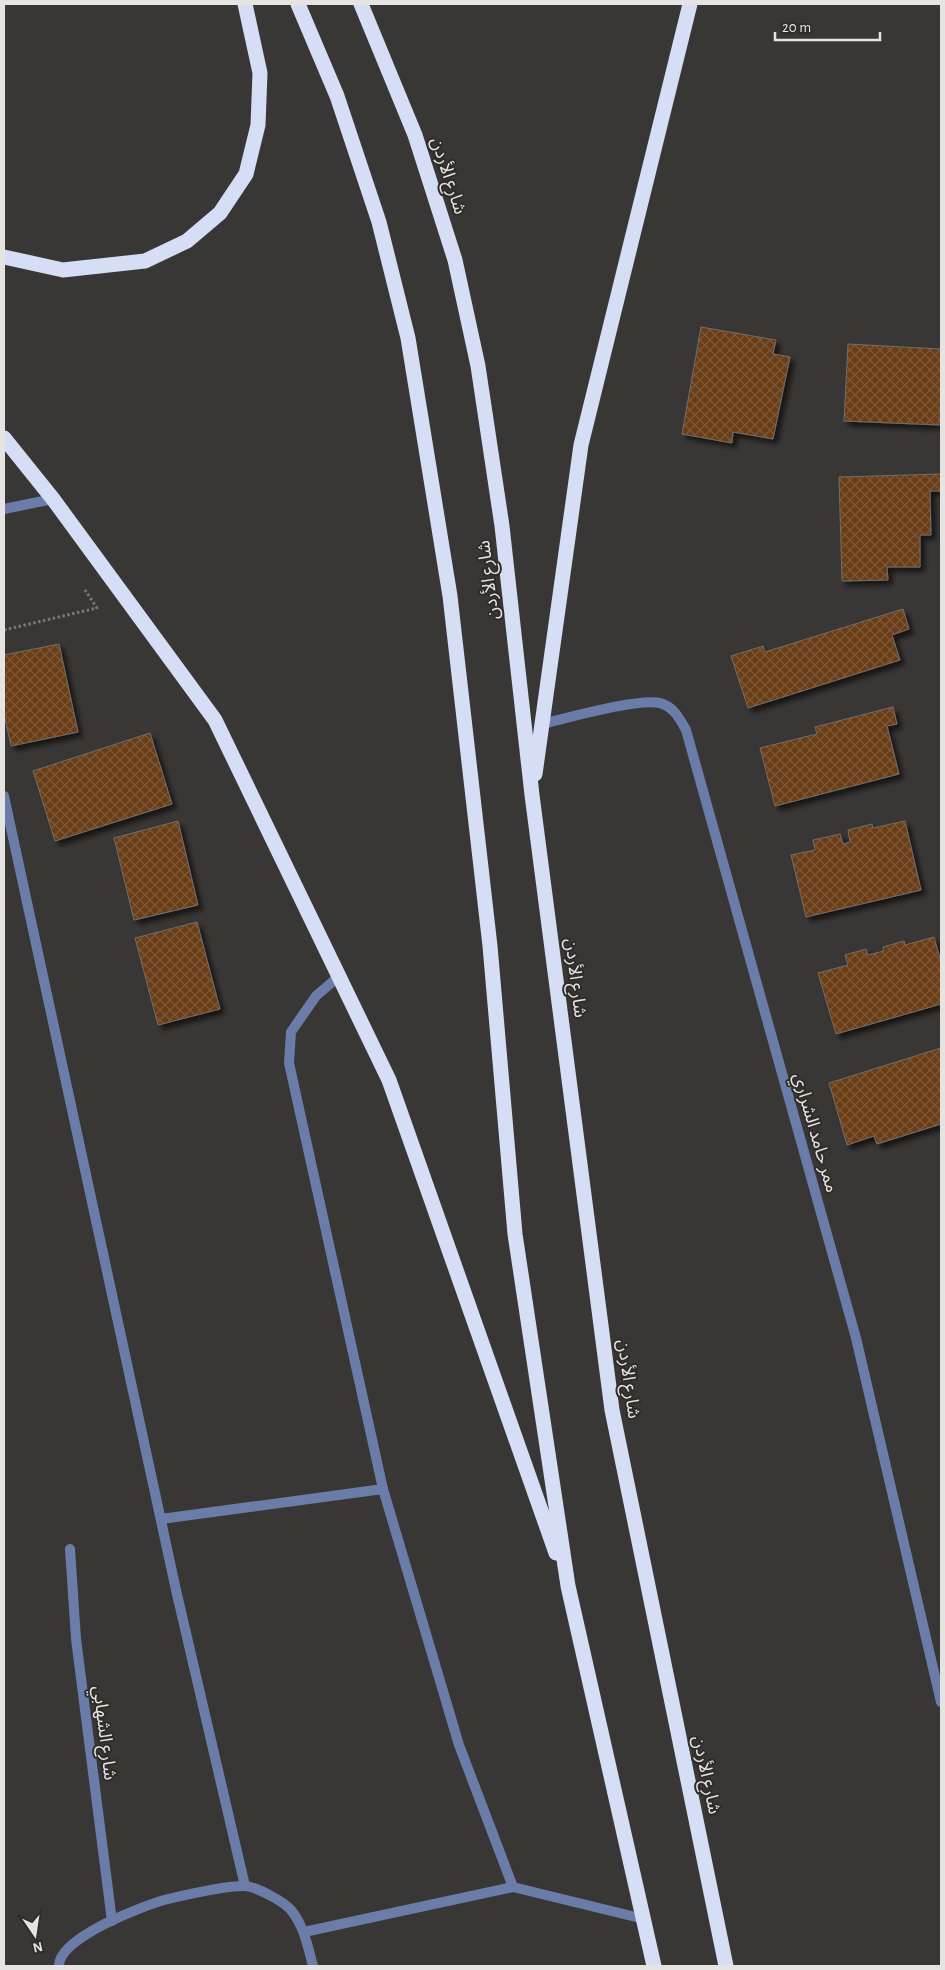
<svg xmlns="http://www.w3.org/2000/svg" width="945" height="1970" viewBox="0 0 945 1970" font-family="'Alegreya Sans','Noto Sans Arabic',sans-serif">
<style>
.building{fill:url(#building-cross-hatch);stroke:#716e6c;filter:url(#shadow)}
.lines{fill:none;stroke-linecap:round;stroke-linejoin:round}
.path{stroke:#7a7877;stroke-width:3;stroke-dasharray:2.5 2.5;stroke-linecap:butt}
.street{stroke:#6c7ca9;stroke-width:10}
.highway{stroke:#d5def4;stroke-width:15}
.labels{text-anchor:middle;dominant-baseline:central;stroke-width:4;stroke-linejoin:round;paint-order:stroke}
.street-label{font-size:18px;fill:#e6e4e3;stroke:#2f2c2b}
</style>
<defs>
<pattern id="building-cross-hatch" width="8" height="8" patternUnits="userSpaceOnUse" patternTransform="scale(1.25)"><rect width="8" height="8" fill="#693c15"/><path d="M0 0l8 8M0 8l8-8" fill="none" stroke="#7e5837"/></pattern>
<filter id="shadow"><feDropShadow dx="4.5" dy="4.5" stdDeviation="2.5" flood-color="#0009"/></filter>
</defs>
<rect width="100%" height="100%" fill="#393735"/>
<!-- building -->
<g class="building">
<polygon points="701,327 776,340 773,354 790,357 773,439 733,432 732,443 682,434"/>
<polygon points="848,344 941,349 940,425 844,421"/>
<polygon points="941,474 941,491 930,491 931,535 920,535 920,567 887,567 888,580 842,581 839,477"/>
<polygon points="903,609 909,629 892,635 900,660 748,708 731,656 763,646 765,652"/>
<polygon points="59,644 78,732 11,746 4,714 4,655"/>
<polygon points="893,707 897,724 887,726 899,774 775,806 760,748 817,734 815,727"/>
<polygon points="150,733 172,804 55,841 33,771"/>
<polygon points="178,821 198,905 134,920 114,838"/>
<polygon points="905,821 921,890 806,917 791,855 815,850 813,840 840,834 843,844 850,842 848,830 872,824 873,828"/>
<polygon points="197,922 220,1009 158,1025 135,938"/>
<polygon points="934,937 941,962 941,1004 836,1034 818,973 848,965 845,955 866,949 868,955 884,951 883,947 904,941 905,945"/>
<polygon points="941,1048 941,1124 877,1144 874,1136 847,1145 829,1083"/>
</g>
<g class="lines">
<!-- path -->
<polyline class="path" points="4,630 97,608 85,590"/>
<!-- street -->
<g class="street">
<polyline points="4,509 53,499"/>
<path d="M542,724C568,718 637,698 660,703C673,706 680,719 686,730L856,1338L941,1702"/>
<polyline points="4,796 176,1590 245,1886"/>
<polyline points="338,977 316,996 291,1032 289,1063 383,1489 459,1745 513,1887 644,1919"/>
<polyline points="161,1519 383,1489"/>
<polyline points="70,1549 76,1639 112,1921"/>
<polyline points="304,1932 513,1887"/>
<path d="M59,1966C58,1938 144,1905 168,1899C185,1895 227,1886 244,1886C255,1886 283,1901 291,1910C304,1926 308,1947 313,1966"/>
</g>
<!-- highway -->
<g class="highway">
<polyline points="298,4 337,96 379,222 408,338 450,596 490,946 515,1234 568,1586 654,1966"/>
<polyline points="361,4 415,135 455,260 478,366 502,526 532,795 612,1410 726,1966"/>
<polyline points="4,257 63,270 145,261 187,241 220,213 246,174 258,125 260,73 245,4"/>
<polyline points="4,438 53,499 215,720 389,1080 556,1553"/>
<polyline points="535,774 581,445 690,4"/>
</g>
</g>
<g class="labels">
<!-- street labels -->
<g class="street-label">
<text transform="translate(448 176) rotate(72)">شارع الأردن</text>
<text transform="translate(489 580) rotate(-97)">شارع الأردن</text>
<text transform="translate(575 978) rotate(83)">شارع الأردن</text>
<text transform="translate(815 1133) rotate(74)">ممر حامد الشراري</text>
<text transform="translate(628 1379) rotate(82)">شارع الأردن</text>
<text transform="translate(104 1733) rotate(83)">شارع الشهابي</text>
<text transform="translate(706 1775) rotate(78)">شارع الأردن</text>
</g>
</g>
<!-- border -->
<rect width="945" height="1970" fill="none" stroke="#e6e4e3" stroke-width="10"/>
<!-- north arrow -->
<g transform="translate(35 1935) rotate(167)" stroke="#2f2c2b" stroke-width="4" paint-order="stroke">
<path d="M0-4L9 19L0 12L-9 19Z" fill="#e6e4e3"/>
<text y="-8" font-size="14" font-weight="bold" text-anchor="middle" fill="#e6e4e3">N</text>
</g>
<!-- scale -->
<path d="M775 32v8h105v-8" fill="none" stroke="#e6e4e3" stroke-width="2.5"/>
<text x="782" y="32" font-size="15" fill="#e6e4e3" stroke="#2f2c2b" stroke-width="4" paint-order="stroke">20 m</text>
</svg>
